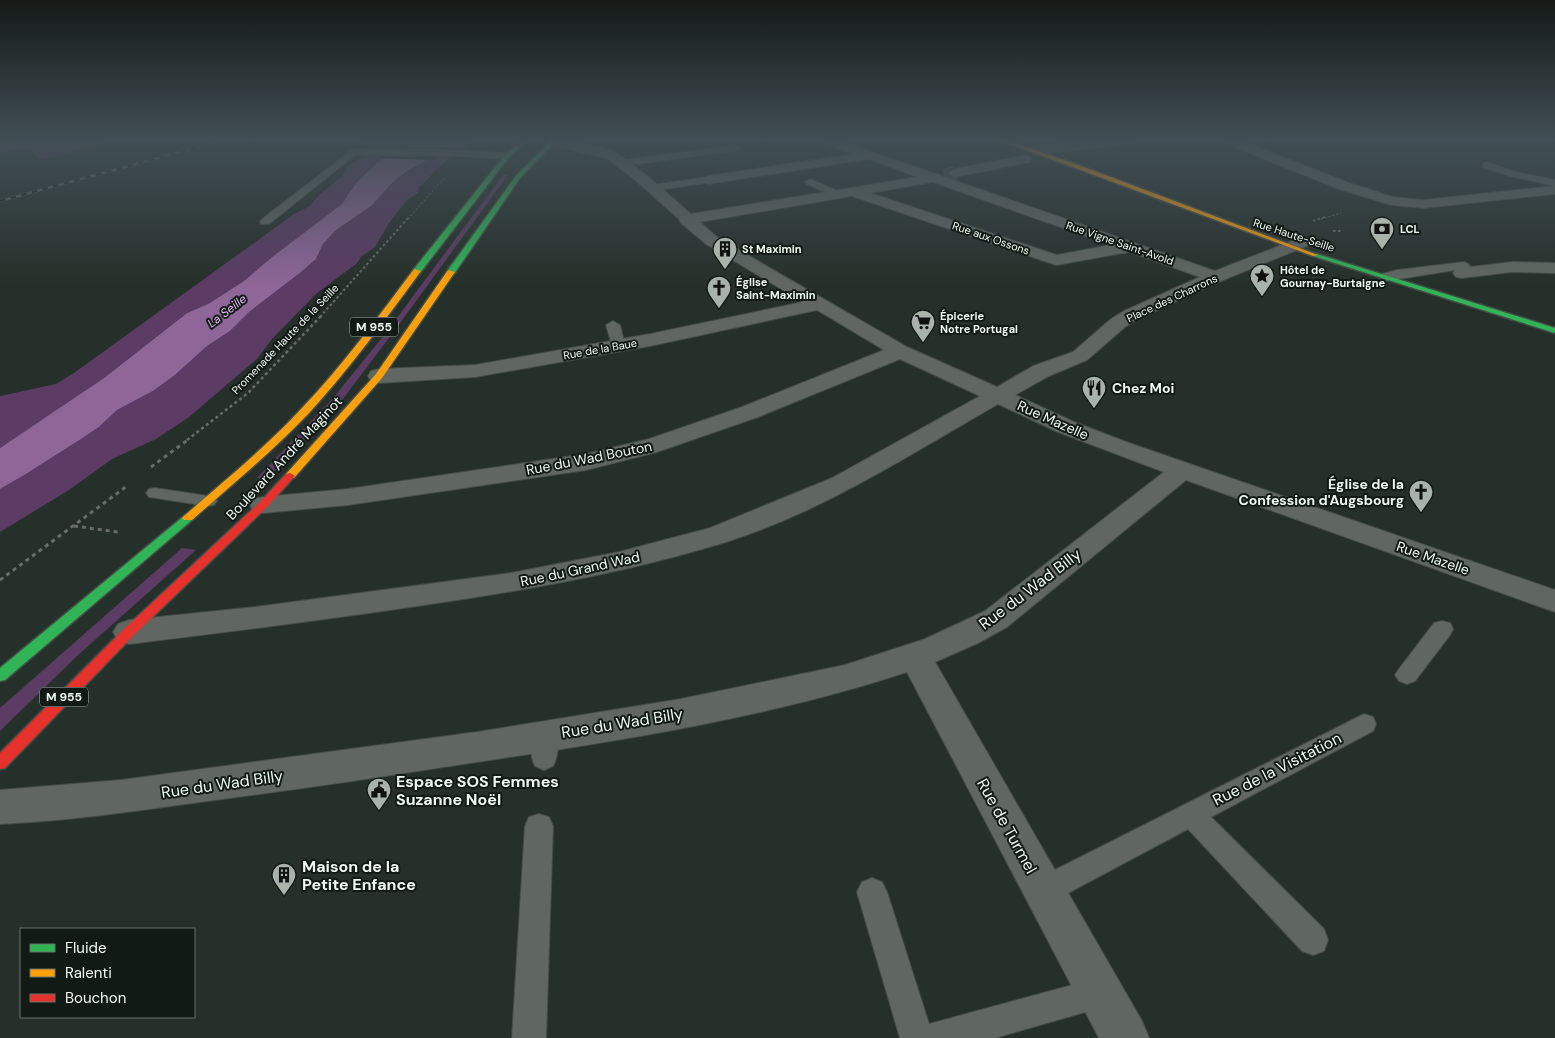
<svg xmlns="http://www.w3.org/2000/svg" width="1555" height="1038" viewBox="0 0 1555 1038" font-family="'DM Sans',sans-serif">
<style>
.green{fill:#5c3b65}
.water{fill:#8e6698}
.pier{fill:#26302a}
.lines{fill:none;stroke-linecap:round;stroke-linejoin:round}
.street-tunnel{stroke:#444e48;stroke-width:14;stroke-dasharray:14 7;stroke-linecap:butt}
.lane-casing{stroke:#434d47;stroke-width:2}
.street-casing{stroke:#434d47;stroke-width:2}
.fast-casing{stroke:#434d47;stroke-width:3}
.slow-casing{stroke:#434d47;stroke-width:3}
.jam-casing{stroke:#434d47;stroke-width:3}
.path-far3{stroke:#676d69;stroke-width:1;stroke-dasharray:2 2;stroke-linecap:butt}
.path-far2{stroke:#676d69;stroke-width:2;stroke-dasharray:2.5 2.5;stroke-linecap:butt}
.path-far1{stroke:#676d69;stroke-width:2.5;stroke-dasharray:3 3;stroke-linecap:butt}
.path{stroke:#676d69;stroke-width:3;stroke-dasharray:4 4;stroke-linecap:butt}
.lane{fill:#606762;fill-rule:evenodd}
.street{fill:#606762;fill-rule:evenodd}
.fast{fill:#30b455;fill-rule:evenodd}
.slow{fill:#ff9f0a;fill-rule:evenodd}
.jam{fill:#e5322d;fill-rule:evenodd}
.rail-casing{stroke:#5d6661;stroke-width:2.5}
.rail{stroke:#111a15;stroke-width:2;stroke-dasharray:5.5;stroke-linecap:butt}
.labels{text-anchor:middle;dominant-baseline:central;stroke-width:4;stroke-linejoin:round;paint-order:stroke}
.far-poi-label{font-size:11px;font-weight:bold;fill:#edf9f1;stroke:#111a15;text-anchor:start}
.far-street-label{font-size:11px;fill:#edf9f1;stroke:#111a15}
.far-water-label{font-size:12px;font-style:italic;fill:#ecbaf9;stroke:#111a15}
.shield{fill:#111a15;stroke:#abb6af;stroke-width:1}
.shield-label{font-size:12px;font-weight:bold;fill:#edf9f1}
.poi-label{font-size:14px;font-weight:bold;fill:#edf9f1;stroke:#111a15;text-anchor:start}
.street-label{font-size:14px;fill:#edf9f1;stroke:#111a15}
.near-street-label{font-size:16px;fill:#edf9f1;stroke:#111a15}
.near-poi-label{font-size:16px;font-weight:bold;fill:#edf9f1;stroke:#111a15;text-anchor:start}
</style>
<rect width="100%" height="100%" fill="#26302a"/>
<!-- green -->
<g class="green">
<polygon points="38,140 120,140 41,160 29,149 0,153 0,146"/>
<polygon points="341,140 417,140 378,162 356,183 342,204 272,257 244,281 208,304 187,313 104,378 0,448 0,396 56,384 74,373 294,214 310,206 319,195 341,177 348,165 375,151 376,148"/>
<path d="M452,140H481C466,147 451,156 438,168C431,174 427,182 419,187L418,193L407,200L389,223L375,247L362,256L356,264L317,293L272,339L257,359L189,417L156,439L112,459L69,490L0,532V489L26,474L81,439L99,427L117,410L153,391L175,375L207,346L230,331L248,313L301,272L316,259L323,244L335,231L371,206L385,189L408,170L444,151Z"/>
<polygon points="503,175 508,175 392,334 342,400 267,479 257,478 334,397 385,334"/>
<polygon points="182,548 196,550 77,656 0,731 0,708"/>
</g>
<!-- water -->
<polygon class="water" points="417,140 452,140 444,151 408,170 392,183 371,206 335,231 323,244 316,259 301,272 248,313 230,331 207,346 175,375 153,391 117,410 99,427 81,439 26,474 0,489 0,448 104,378 187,313 208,304 244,281 272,257 342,204 356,183 378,162"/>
<!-- pier -->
<polygon class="pier" points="399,146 449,147 446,153 434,160 379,158"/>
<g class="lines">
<!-- street-tunnel -->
<polyline class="street-tunnel" points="944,176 955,173"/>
<defs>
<g id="lane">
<polygon points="736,145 740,148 739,150 623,166 619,163 623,160"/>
<polygon points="353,149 457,150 507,153 511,156 507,159 457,156 355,155 269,224 261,224 260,222 261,220"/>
<polygon points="1486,162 1515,172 1555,180 1555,186 1510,176 1483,167 1483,163"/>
<polygon points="708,177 713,180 711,182 652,191 647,188 652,185"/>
<polygon points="810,179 842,193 844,195 839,198 836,197 807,184 805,182"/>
<polygon points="1464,262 1468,264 1470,266 1468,268 1386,281 1380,277 1382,274 1397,270"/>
<polygon points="613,321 620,325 625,346 623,349 613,349 606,325"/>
<polygon points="155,488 208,496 214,497 217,501 214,505 208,506 149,497 146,493 149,489"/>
<polygon points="1442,621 1450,623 1453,629 1450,635 1415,681 1407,684 1399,681 1395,675 1399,669 1434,623"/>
<polygon points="1364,714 1373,717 1376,724 1373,731 1211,817 1324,929 1328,940 1324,951 1313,955 1302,951 1188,829 1053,901 1043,905 1033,901 1028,891 1033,881"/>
<path d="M545,726L554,729C559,740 559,755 553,766L544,770L535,766C529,755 531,740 536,729Z"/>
<polygon points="539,814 549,817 553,826 546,1038 512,1038 525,826 529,817"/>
<polygon points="872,878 882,882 887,892 929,1024 1102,977 1113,982 1118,993 1113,1004 995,1038 900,1038 857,892 862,882"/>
</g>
<g id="street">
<path d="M548,140C563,140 604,146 616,153C644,170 667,194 691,214L917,177L869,159L708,184L701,180L708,176L854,154L822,143L820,140H838L1215,271L1297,239H1309L1311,242L1309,245L1216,283L1138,319L1125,327L1087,360L1049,376L1015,395L1074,422L1129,443L1555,590V612L1186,480L1007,627L978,643L935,662L1142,1021L1149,1038H1099L907,672C749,724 581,746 418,771C343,783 268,793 193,803C129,812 65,821 0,824V790L121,780L477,732L681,699L845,665L925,639L985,611L1164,472L1058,432L998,404C911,454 825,510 729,541C620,575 509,593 397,609C308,622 219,633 129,644L118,640L113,632L118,624L129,620L255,607L511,573L619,552L710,528L832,478L980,396L900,359L758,417L657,452L586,470L348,505L263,513L253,511L250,505L253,499L263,497L348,489L586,454L649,439L742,407L884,350L817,310L650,346L475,377L379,383L371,381L368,376L371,371L379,369L475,365L650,334L803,302L706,244L681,223L679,219L634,179L606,158L549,145ZM933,182L1111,245L1057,255L870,193ZM852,196L1056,265L1129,252L1200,277L1124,311L1111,319L1073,352L1033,366L997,387L907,347L718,238L700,222Z"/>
<polygon points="1097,140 1137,140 1131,144 1034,155 1028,151 1034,147"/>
<polygon points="1222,140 1239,140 1349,183 1393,197 1423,200 1555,186 1555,194 1423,208 1391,205 1339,189 1224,143"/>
<polygon points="1025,155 1030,156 1031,159 1030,162 955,177 948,173 955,169"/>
<polygon points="1512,262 1555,263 1555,273 1512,272 1462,278 1456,277 1453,273 1456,269 1462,268"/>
</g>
<g id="fast">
<polygon points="523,140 528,140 509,157 420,273 414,273 414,269 505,155"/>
<polygon points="552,140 557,140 520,178 454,274 448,274 448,270 516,176"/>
<polygon points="1313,254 1317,254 1555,328 1555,333 1313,256"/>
<polygon points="188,515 194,518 192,520 5,680 0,681 0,668 184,516"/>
</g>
<g id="slow">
<polygon points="999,140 1006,140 1079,165 1318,255 1313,256"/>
<path d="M414,269L421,271C386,319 350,368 310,412C273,451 232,485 192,520H184L182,518L184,516C224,481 266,447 302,408C343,365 378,317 414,269Z"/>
<polygon points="448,270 455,272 382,378 294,478 286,478 285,476 286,474 376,374"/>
</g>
<g id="jam">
<polygon points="9,140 21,140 0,145 0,141"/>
<polygon points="290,473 295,476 267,507 134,635 5,768 0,769 0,753 124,629 259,503 286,474"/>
</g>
</defs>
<!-- lane casing -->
<use href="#lane" class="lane-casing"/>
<!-- street casing -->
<use href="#street" class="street-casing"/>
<!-- fast casing -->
<use href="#fast" class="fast-casing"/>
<!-- slow casing -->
<use href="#slow" class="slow-casing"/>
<!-- jam casing -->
<use href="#jam" class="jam-casing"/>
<!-- path-far3 -->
<g class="path-far3">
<polyline points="408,219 445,177"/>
<polyline points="1321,219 1341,213"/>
</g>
<!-- path-far2 -->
<g class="path-far2">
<polyline points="1313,221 1325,217"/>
<polyline points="1333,231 1341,231"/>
<polyline points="320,317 409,217"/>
</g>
<!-- path-far1 -->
<polyline class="path-far1" points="187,440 248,393 321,316"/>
<!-- path -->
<g class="path">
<polyline points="151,467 189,439"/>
<polyline points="74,526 118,532"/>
<polyline points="0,580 127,486"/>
</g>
<!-- lane -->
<use href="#lane" class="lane"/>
<!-- street -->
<use href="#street" class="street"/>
<!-- fast -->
<use href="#fast" class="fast"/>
<!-- slow -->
<use href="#slow" class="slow"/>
<!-- jam -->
<use href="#jam" class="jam"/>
<defs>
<polyline id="rail" points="0,201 224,140"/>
</defs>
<!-- rail casing -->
<use href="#rail" class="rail-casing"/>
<!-- rail -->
<use href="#rail" class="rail"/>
</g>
<!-- sky -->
<linearGradient id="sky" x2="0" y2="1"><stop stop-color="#151a17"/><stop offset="0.49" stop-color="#414e55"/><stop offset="1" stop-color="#414e55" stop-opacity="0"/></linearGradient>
<rect width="1555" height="285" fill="url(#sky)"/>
<!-- icons -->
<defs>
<symbol id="bank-pin" viewBox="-11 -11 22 30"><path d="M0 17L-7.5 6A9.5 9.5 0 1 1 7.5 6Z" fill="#a7b3ab" stroke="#111a15"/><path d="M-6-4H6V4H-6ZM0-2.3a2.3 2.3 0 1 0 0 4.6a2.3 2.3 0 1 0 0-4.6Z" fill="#111"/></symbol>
<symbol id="building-pin" viewBox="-11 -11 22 30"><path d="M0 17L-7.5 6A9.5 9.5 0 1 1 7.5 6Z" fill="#a7b3ab" stroke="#111a15"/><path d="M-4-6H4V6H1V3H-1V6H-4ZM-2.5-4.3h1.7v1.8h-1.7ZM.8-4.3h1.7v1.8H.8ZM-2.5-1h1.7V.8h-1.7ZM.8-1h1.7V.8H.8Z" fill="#111"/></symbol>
<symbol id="sight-pin" viewBox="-11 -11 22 30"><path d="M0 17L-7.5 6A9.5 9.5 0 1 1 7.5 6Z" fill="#a7b3ab" stroke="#111a15"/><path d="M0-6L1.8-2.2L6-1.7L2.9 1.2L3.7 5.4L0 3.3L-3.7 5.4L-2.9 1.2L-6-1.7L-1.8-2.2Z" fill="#111"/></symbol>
<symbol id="church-pin" viewBox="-11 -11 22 30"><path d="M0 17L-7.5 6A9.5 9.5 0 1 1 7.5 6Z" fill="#a7b3ab" stroke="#111a15"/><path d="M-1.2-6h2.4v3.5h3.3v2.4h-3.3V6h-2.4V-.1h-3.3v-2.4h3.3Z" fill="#111"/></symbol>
<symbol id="supermarket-pin" viewBox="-11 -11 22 30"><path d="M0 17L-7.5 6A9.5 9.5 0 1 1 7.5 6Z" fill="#a7b3ab" stroke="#111a15"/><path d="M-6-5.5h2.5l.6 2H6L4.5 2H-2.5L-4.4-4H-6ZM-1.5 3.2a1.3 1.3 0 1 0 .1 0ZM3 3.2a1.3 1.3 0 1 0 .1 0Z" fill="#111"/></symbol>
<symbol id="restaurant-pin" viewBox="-11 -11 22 30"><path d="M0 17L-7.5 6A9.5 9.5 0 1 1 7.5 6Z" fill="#a7b3ab" stroke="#111a15"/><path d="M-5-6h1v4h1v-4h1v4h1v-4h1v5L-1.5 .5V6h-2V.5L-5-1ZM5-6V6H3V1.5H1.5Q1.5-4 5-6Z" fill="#111"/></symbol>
<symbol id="civic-pin" viewBox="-11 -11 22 30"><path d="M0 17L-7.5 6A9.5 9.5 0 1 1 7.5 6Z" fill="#a7b3ab" stroke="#111a15"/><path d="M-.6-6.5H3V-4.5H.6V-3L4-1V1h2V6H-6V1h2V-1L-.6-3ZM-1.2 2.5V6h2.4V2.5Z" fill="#111"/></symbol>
</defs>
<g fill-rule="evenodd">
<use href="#bank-pin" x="1368" y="215" width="28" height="38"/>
<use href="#building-pin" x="711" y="235" width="28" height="38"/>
<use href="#sight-pin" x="1248" y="262" width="28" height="38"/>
<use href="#church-pin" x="705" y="274" width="28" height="38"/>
<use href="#supermarket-pin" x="909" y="308" width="28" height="38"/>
<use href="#restaurant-pin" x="1080" y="374" width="28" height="38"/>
<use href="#church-pin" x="1407" y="478" width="28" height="38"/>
<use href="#civic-pin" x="365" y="776" width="28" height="38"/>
<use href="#building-pin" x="270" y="861" width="28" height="38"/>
</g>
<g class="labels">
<!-- far-poi labels -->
<g class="far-poi-label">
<text x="1400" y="229">LCL</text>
<text x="742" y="249">St Maximin</text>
<text x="1280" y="270">Hôtel de<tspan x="1280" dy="13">Gournay-Burtaigne</tspan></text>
<text x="736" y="282">Église<tspan x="736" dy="13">Saint-Maximin</tspan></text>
<text x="940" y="316">Épicerie<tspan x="940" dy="13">Notre Portugal</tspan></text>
</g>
<!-- far-street labels -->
<g class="far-street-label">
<text transform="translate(1294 235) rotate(18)">Rue Haute-Seille</text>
<text transform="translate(991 238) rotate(19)">Rue aux Ossons</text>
<text transform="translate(1120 243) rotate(19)">Rue Vigne Saint-Avold</text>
<text transform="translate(1172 298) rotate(-25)">Place des Charrons</text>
<text transform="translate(285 339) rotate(-46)">Promenade Haute de la Seille</text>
<text transform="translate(600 349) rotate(-10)">Rue de la Baue</text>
</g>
<!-- far-water labels -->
<g class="far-water-label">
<text transform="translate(227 311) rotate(-38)">La Seille</text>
</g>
<!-- shield labels -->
<g class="shield">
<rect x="350" y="317.5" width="48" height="19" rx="4"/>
<rect x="40" y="687.5" width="48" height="19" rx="4"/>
</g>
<g class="shield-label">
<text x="374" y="327">M 955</text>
<text x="64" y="697">M 955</text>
</g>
<!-- poi labels -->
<g class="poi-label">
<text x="1112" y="388">Chez Moi</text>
<text x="1404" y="484" text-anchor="end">Église de la<tspan x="1404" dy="16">Confession d'Augsbourg</tspan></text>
</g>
<!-- street labels -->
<g class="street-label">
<text transform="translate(1053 420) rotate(24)">Rue Mazelle</text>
<text transform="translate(284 458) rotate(-47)">Boulevard André Maginot</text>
<text transform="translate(589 458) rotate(-11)">Rue du Wad Bouton</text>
<text transform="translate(1433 558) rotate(19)">Rue Mazelle</text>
<text transform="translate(580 569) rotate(-12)">Rue du Grand Wad</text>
</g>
<!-- near-street labels -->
<g class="near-street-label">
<text transform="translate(1030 589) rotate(-37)">Rue du Wad Billy</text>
<text transform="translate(622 723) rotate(-9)">Rue du Wad Billy</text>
<text transform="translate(1277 769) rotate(-27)">Rue de la Visitation</text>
<text transform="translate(222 784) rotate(-8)">Rue du Wad Billy</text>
<text transform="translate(1007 826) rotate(61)">Rue de Turmel</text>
</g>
<!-- near-poi labels -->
<g class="near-poi-label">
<text x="396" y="781">Espace SOS Femmes<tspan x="396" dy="18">Suzanne Noël</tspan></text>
<text x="302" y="866">Maison de la<tspan x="302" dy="18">Petite Enfance</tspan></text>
</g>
</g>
<!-- legend -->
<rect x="20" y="928" width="175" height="90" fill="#111a15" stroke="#69736d"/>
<rect x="30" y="944" width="25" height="8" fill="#30b455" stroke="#69736d"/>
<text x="65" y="953" font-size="15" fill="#edf9f1">Fluide</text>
<rect x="30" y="969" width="25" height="8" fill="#ff9f0a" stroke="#69736d"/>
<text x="65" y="978" font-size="15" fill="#edf9f1">Ralenti</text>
<rect x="30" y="994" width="25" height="8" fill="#e5322d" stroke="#69736d"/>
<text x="65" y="1003" font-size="15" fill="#edf9f1">Bouchon</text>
</svg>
